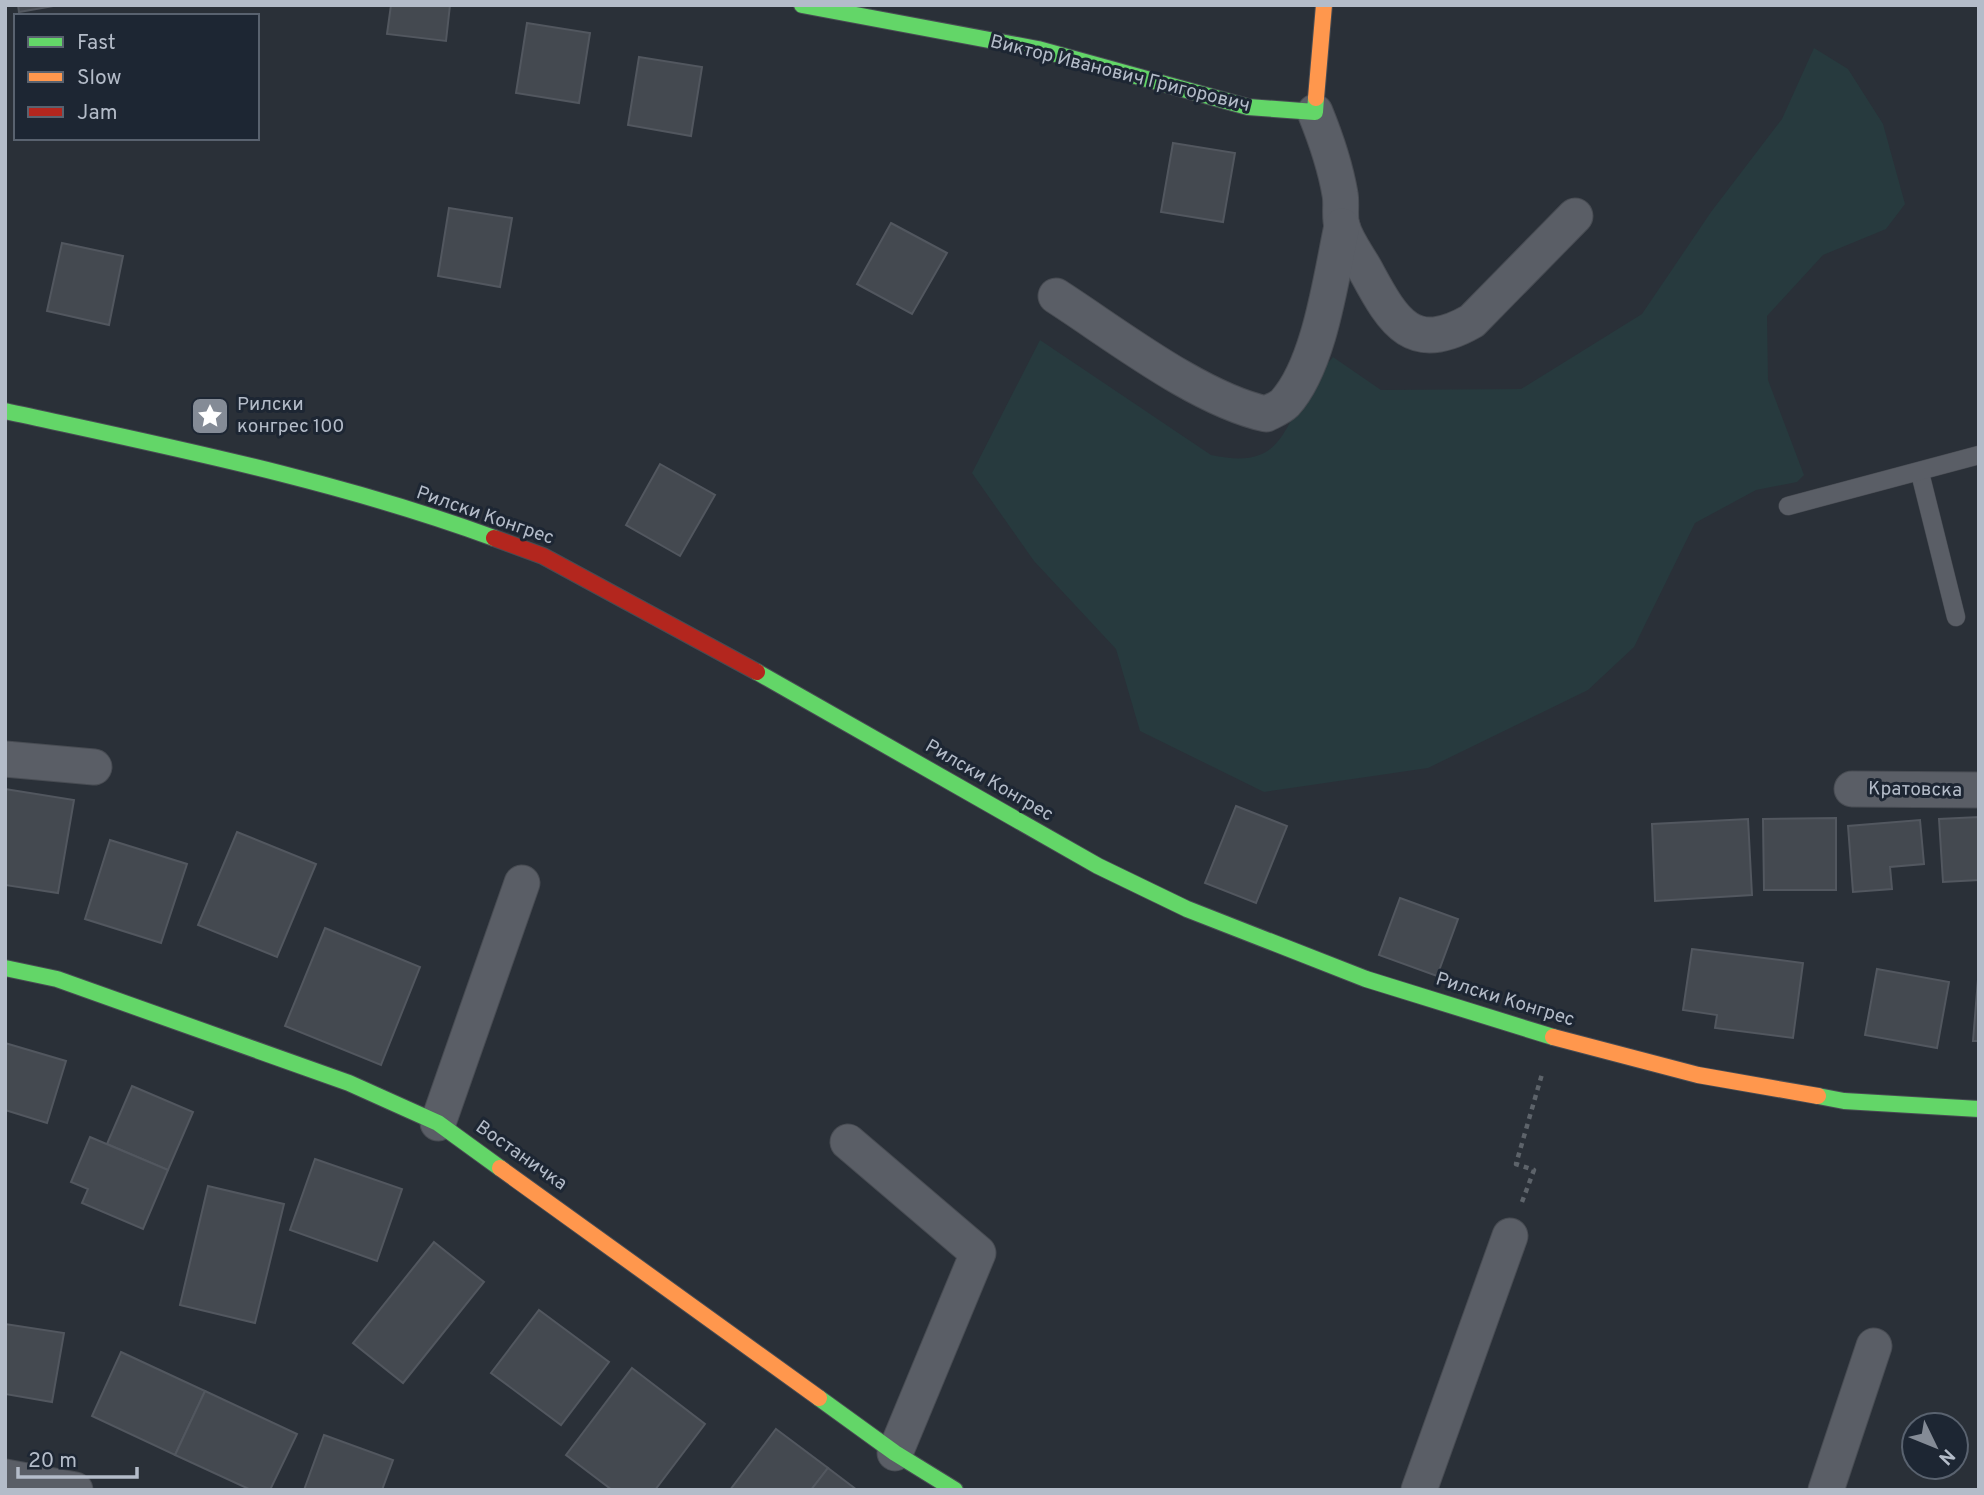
<svg xmlns="http://www.w3.org/2000/svg" width="1984" height="1495" viewBox="0 0 1984 1495" font-family="Overpass,sans-serif">
<style>
.green{fill:#273a3e}
.building{fill:#444950;stroke:#52575f;stroke-width:2}
.lines{fill:none;stroke-linecap:round;stroke-linejoin:round}
.lane-casing{stroke:#484c53;stroke-width:19}
.street-casing{stroke:#484c53;stroke-width:37}
.fast-casing{stroke:#484c53;stroke-width:18}
.slow-casing{stroke:#484c53;stroke-width:18}
.jam-casing{stroke:#484c53;stroke-width:18}
.path{stroke:#5d636a;stroke-width:4.5;stroke-dasharray:5 5;stroke-linecap:butt}
.lane{stroke:#5a5e66;stroke-width:18}
.street{stroke:#5a5e66;stroke-width:35}
.fast{stroke:#63d668;stroke-width:16}
.slow{stroke:#ff974d;stroke-width:16}
.jam{stroke:#b3261e;stroke-width:16}
.labels{text-anchor:middle;dominant-baseline:central;stroke-width:6;stroke-linejoin:round;paint-order:stroke}
.street-label{font-size:19px;fill:#b4bcc9;stroke:#1d2633}
.poi-label{font-size:19px;fill:#b4bcc9;stroke:#1d2633;text-anchor:start}
</style>
<rect width="100%" height="100%" fill="#2a3038"/>
<!-- green -->
<path class="green" d="M1814,48L1848,69L1883,124L1905,204L1886,229L1823,255L1767,316L1768,380L1804,475L1797,482L1756,490L1695,523L1634,647L1588,690L1428,768L1264,792L1140,731L1116,649L1034,561L972,473L1040,340L1211,455C1280,470 1281,434 1309,387C1316,376 1325,367 1333,357L1381,390L1521,389L1642,314L1711,212L1782,119Z"/>
<!-- building -->
<g class="building">
<polygon points="18,5 59,5 19,12"/>
<polygon points="391,5 450,5 446,41 387,34"/>
<polygon points="527,23 590,33 579,103 516,93"/>
<polygon points="639,57 702,67 691,136 628,125"/>
<polygon points="1173,143 1235,153 1223,222 1161,212"/>
<polygon points="449,208 512,218 500,287 438,276"/>
<polygon points="891,223 947,253 912,314 857,284"/>
<polygon points="62,243 123,256 109,325 47,311"/>
<polygon points="660,464 715,495 680,556 626,525"/>
<polygon points="5,789 74,800 58,893 5,885"/>
<polygon points="1236,806 1287,826 1256,903 1205,883"/>
<polygon points="1979,817 1979,880 1943,882 1939,819"/>
<polygon points="1836,818 1836,890 1764,890 1763,819"/>
<polygon points="1748,819 1752,895 1655,901 1652,824"/>
<polygon points="1920,820 1924,864 1890,867 1892,889 1853,892 1848,826"/>
<polygon points="237,832 316,864 277,957 198,925"/>
<polygon points="110,840 187,864 161,943 85,919"/>
<polygon points="1400,898 1458,919 1437,976 1379,955"/>
<polygon points="325,928 420,967 381,1065 285,1026"/>
<polygon points="1692,949 1803,963 1793,1038 1715,1028 1717,1015 1683,1010"/>
<polygon points="1979,967 1979,1041 1973,1041"/>
<polygon points="1877,969 1949,982 1937,1048 1865,1035"/>
<polygon points="5,1043 66,1061 47,1123 5,1110"/>
<polygon points="132,1086 193,1112 168,1170 107,1144"/>
<polygon points="90,1137 168,1170 143,1229 82,1203 88,1189 71,1182"/>
<polygon points="315,1159 402,1189 377,1261 290,1230"/>
<polygon points="208,1186 284,1204 255,1323 180,1305"/>
<polygon points="434,1242 484,1282 403,1383 353,1343"/>
<polygon points="539,1310 609,1362 561,1425 491,1373"/>
<polygon points="5,1324 64,1333 52,1402 5,1394"/>
<polygon points="121,1352 205,1391 175,1455 92,1416"/>
<polygon points="632,1368 705,1424 655,1490 612,1490 566,1455"/>
<polygon points="205,1391 297,1434 270,1490 251,1490 175,1455"/>
<polygon points="776,1429 828,1468 811,1490 730,1490"/>
<polygon points="324,1435 393,1460 382,1490 304,1490"/>
<polygon points="828,1468 857,1490 811,1490"/>
</g>
<g class="lines">
<defs>
<g id="lane">
<polyline points="1920,473 1956,617"/>
<polyline points="1788,506 1979,455"/>
</g>
<g id="street">
<path d="M1315,112C1326,139 1335,165 1340,194C1342,204 1339,216 1342,226C1346,242 1360,259 1367,273C1394,323 1413,355 1472,321L1575,216"/>
<path d="M1056,296C1115,334 1198,399 1266,414C1272,411 1280,408 1285,403C1320,364 1331,277 1342,226"/>
<polyline points="5,759 94,767"/>
<polyline points="1852,789 1979,790"/>
<polyline points="438,1123 522,883"/>
<polyline points="848,1142 978,1253 895,1453"/>
<polyline points="5,1477 75,1490"/>
<polyline points="1419,1490 1510,1236"/>
<polyline points="1826,1490 1874,1346"/>
</g>
<g id="fast">
<polyline points="802,5 1038,49 1248,107 1315,112 1316,98"/>
<path d="M5,411C169,447 336,480 494,538"/>
<polyline points="757,672 1098,866 1187,909 1366,979 1553,1037"/>
<polyline points="5,968 57,979 349,1083 438,1123 500,1168"/>
<polyline points="1818,1096 1844,1101 1979,1109"/>
<polyline points="819,1398 895,1453 955,1490"/>
</g>
<g id="slow">
<polyline points="1316,98 1324,5"/>
<polyline points="1553,1037 1698,1075 1818,1096"/>
<polyline points="500,1168 819,1398"/>
</g>
<polyline id="jam" points="494,538 543,556 757,672"/>
</defs>
<!-- lane casing -->
<use href="#lane" class="lane-casing"/>
<!-- street casing -->
<use href="#street" class="street-casing"/>
<!-- fast casing -->
<use href="#fast" class="fast-casing"/>
<!-- slow casing -->
<use href="#slow" class="slow-casing"/>
<!-- jam casing -->
<use href="#jam" class="jam-casing"/>
<!-- path -->
<polyline class="path" points="1522,1202 1534,1170 1516,1164 1542,1074"/>
<!-- lane -->
<use href="#lane" class="lane"/>
<!-- street -->
<use href="#street" class="street"/>
<!-- fast -->
<use href="#fast" class="fast"/>
<!-- slow -->
<use href="#slow" class="slow"/>
<!-- jam -->
<use href="#jam" class="jam"/>
</g>
<!-- icons -->
<defs>
<symbol id="sight-square" viewBox="-11 -11 22 22"><rect x="-9" y="-9" width="18" height="18" rx="4" fill="#848b96" stroke="#1d2633"/><path d="M0-6L1.8-2.2L6-1.7L2.9 1.2L3.7 5.4L0 3.3L-3.7 5.4L-2.9 1.2L-6-1.7L-1.8-2.2Z" fill="#fff"/></symbol>
</defs>
<g fill-rule="evenodd">
<use href="#sight-square" x="188" y="394" width="44" height="44"/>
</g>
<g class="labels">
<!-- street labels -->
<g class="street-label">
<text transform="translate(1120 74) rotate(14)">Виктор Иванович Григорович</text>
<text transform="translate(485 516) rotate(19)">Рилски Конгрес</text>
<text transform="translate(989 781) rotate(30)">Рилски Конгрес</text>
<text transform="translate(1915 790) rotate(1)">Кратовска</text>
<text transform="translate(1505 1000) rotate(17)">Рилски Конгрес</text>
<text transform="translate(521 1156) rotate(35)">Востаничка</text>
</g>
<!-- poi labels -->
<g class="poi-label">
<text x="237" y="405">Рилски<tspan x="237" dy="22">конгрес 100</tspan></text>
</g>
</g>
<!-- border -->
<rect width="1984" height="1495" fill="none" stroke="#b4bcc9" stroke-width="14"/>
<!-- legend -->
<rect x="14" y="14" width="245" height="126" fill="#1d2633" stroke="#59626f" stroke-width="2"/>
<rect x="28" y="37" width="35" height="10" fill="#63d668" stroke="#59626f" stroke-width="2"/>
<text x="77" y="49" font-size="21" fill="#b4bcc9">Fast</text>
<rect x="28" y="72" width="35" height="10" fill="#ff974d" stroke="#59626f" stroke-width="2"/>
<text x="77" y="84" font-size="21" fill="#b4bcc9">Slow</text>
<rect x="28" y="107" width="35" height="10" fill="#b3261e" stroke="#59626f" stroke-width="2"/>
<text x="77" y="119" font-size="21" fill="#b4bcc9">Jam</text>
<!-- north arrow -->
<g transform="translate(1935 1446) rotate(133)"><circle r="33" fill="#1d2633" stroke="#59626f" stroke-width="2"/>
<path d="M0-5L12 26L0 18L-12 26Z" fill="#848b96"/>
<text y="-10" font-size="19" font-weight="bold" text-anchor="middle" fill="#b4bcc9">N</text>
</g>
<!-- scale -->
<path d="M18 1467v10h119v-10" fill="none" stroke="#b4bcc9" stroke-width="3.5"/>
<text x="28" y="1467" font-size="21" fill="#b4bcc9" stroke="#1d2633" stroke-width="5" paint-order="stroke">20 m</text>
</svg>
